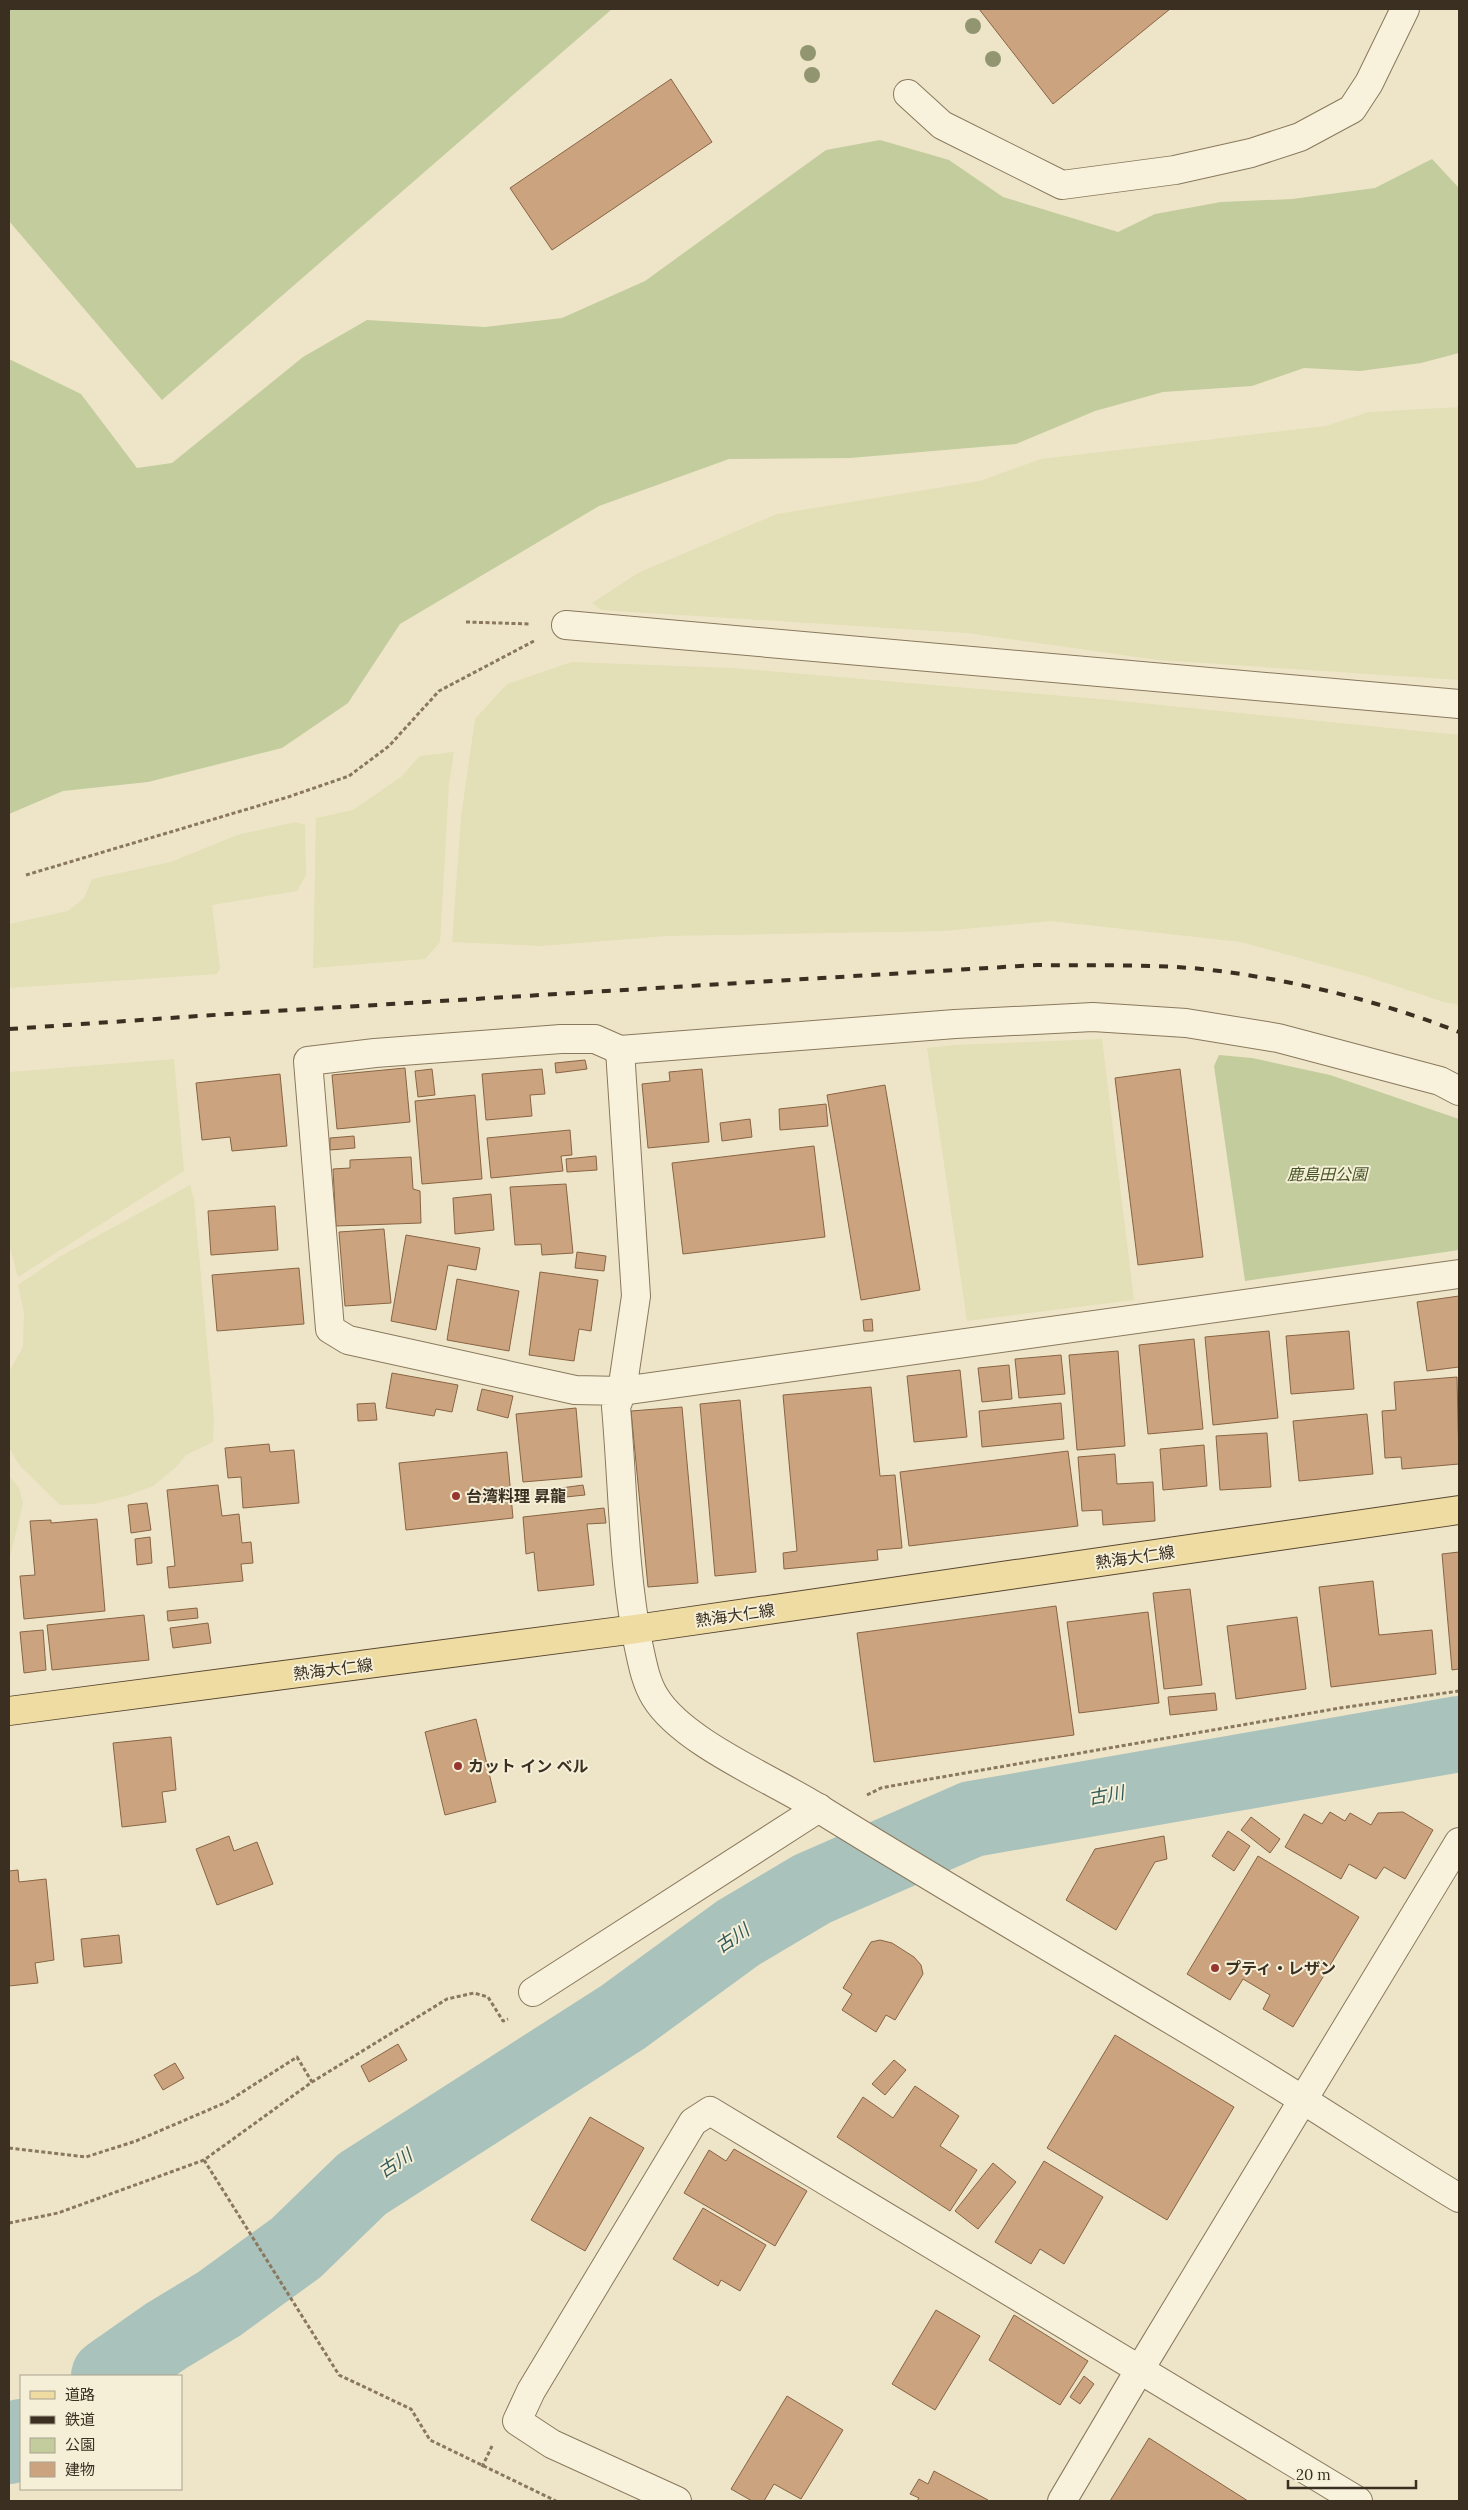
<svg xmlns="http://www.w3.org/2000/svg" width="1468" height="2510" viewBox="0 0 1468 2510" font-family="Lora,'Noto Sans JP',serif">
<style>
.farmland{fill:#e3dfb6}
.green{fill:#c3cc9c}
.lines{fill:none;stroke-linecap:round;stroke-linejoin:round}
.river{stroke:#a9c2bc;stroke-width:76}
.building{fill:#cba47f;stroke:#886444}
.minor-casing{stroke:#89785d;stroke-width:30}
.major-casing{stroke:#584631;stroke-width:30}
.path{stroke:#89785d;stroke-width:3;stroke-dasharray:4 2.5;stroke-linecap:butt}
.minor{stroke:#f8f2dc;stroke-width:28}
.major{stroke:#efdca2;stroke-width:28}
.rail{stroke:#3a2f21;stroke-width:4;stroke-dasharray:9 9;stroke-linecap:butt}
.tree{fill:#929670}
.poi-dot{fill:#97362f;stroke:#f5efd8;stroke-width:2}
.labels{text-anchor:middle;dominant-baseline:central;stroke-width:4;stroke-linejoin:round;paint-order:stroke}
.park-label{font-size:16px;font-style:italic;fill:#475628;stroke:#f5efd8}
.poi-label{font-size:16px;font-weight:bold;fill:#3a2f21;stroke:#f5efd8;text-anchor:start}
.street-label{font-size:16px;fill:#3a2f21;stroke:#f5efd8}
.water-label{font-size:18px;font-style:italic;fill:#305959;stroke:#f5efd8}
</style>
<rect width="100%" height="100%" fill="#eee5c8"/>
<!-- farmland -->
<g class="farmland">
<polygon points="1459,407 1459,680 1158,660 967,633 601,610 592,603 638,573 777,514 980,481 1041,459 1326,426 1369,412"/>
<polygon points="572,662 732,668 1111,700 1459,735 1459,1005 1444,1002 1365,976 1241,942 1051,921 942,931 667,936 541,946 452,942 461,817 475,719 507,684"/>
<polygon points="454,752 449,784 440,942 425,959 313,968 316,818 353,810 401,777 420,756"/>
<polygon points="296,822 305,825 306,875 297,891 212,905 220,968 217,974 9,988 9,924 68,911 84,898 92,879 171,862 237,835"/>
<polygon points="1102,1039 1134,1300 967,1321 927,1048 955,1045"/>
<polygon points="174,1059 184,1171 18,1277 9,1245 9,1072"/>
<polygon points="190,1185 194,1200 214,1419 213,1442 186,1455 176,1467 153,1486 129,1495 94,1504 60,1505 20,1466 9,1448 9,1372 23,1347 24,1313 18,1285 61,1256"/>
<polygon points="9,1476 19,1488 23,1503 9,1561"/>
</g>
<!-- green -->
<g class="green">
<polygon points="9,9 612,9 162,400 9,221"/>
<polygon points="880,140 949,160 1003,197 1118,232 1155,214 1221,202 1292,199 1375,188 1432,159 1459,188 1459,353 1421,363 1360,371 1304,368 1252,386 1163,392 1095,411 1016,444 850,458 729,459 599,506 400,624 348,703 282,748 148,782 63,791 9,814 9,359 81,394 137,468 172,463 303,357 367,320 485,327 562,318 645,281 826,150"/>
<polygon points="1219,1055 1252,1058 1330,1075 1459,1119 1459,1250 1245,1281 1214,1066"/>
</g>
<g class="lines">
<!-- river -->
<g class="river">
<polyline points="109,2376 166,2336 219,2304 296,2248 362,2184 623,2017 738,1933 812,1889 972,1819 1459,1734"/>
<polyline points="9,2446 21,2437"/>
</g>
</g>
<!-- building -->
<g class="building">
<polygon points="979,9 1170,9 1053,104"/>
<polygon points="671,79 712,142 552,250 510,188"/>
<polygon points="585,1060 587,1069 556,1073 555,1063"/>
<polygon points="405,1068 410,1122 337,1129 332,1075"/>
<polygon points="432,1069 435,1095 418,1097 415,1071"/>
<polygon points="542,1069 545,1094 530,1095 532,1116 486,1120 482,1074"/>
<polygon points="702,1069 709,1142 648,1148 642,1084 670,1081 669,1072"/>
<polygon points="1180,1069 1203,1257 1138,1265 1115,1078"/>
<polygon points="280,1074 287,1146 232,1151 230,1137 202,1140 196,1083"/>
<polygon points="885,1085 920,1290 861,1300 827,1095"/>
<polygon points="475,1095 482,1179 422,1184 415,1101"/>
<polygon points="826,1104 828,1126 780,1130 779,1109"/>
<polygon points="750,1119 752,1137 722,1141 720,1123"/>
<polygon points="570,1130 572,1155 561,1156 563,1171 491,1178 487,1138"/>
<polygon points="354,1136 355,1148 330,1150 330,1138"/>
<polygon points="814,1146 825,1237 683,1254 672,1163"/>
<polygon points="596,1156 597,1170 567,1172 566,1159"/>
<polygon points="411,1157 413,1189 420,1191 421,1223 336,1226 333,1169 350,1168 350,1160"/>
<polygon points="566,1184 573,1253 542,1255 541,1244 515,1245 510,1187"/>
<polygon points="491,1194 494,1230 455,1234 453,1198"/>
<polygon points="275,1206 278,1250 211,1255 208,1211"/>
<polygon points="384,1229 391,1303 345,1306 339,1232"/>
<polygon points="406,1235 480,1248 476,1270 448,1265 436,1330 391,1321"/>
<polygon points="577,1252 606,1256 604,1271 575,1268"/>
<polygon points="299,1268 304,1324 217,1331 212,1275"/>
<polygon points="540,1272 598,1280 591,1331 579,1329 574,1361 529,1355"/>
<polygon points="457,1279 519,1291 509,1351 447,1340"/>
<polygon points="1459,1296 1459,1367 1427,1371 1417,1302"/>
<polygon points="872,1319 873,1331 864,1331 863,1320"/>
<polygon points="1269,1331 1278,1418 1213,1425 1205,1337"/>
<polygon points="1349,1331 1354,1389 1291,1394 1286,1336"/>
<polygon points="1194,1339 1203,1429 1148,1434 1139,1345"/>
<polygon points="1118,1351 1125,1446 1077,1450 1069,1355"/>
<polygon points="1061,1355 1065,1394 1019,1398 1015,1359"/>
<polygon points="1009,1365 1012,1399 982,1402 978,1368"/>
<polygon points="960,1370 967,1437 914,1442 907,1376"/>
<polygon points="392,1373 458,1385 452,1412 436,1409 434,1416 386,1408"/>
<polygon points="1457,1377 1459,1464 1402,1469 1401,1457 1385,1458 1382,1411 1396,1410 1394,1382"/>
<polygon points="871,1387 880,1476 895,1475 902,1548 877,1550 878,1560 784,1569 783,1553 797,1551 783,1395"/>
<polygon points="482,1389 513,1396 508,1418 477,1410"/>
<polygon points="740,1400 756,1572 715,1576 700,1404"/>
<polygon points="375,1403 377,1420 358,1421 357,1404"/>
<polygon points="1061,1403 1064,1439 982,1447 979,1411"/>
<polygon points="682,1407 698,1583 648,1587 631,1411"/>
<polygon points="576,1408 582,1477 523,1482 516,1414"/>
<polygon points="1367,1414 1373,1474 1299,1481 1293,1421"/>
<polygon points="1267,1433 1271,1487 1220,1490 1216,1436"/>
<polygon points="269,1444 270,1452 294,1450 299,1503 243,1508 241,1477 228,1478 225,1448"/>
<polygon points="1204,1445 1207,1486 1163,1490 1160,1449"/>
<polygon points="1068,1451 1078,1526 909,1546 900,1472"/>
<polygon points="507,1452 513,1518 406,1530 399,1463"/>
<polygon points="1115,1454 1117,1484 1153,1482 1155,1521 1103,1525 1102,1510 1082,1511 1078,1457"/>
<polygon points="218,1485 222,1516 239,1514 242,1543 251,1542 253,1563 241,1564 243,1581 169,1588 167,1567 175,1566 167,1490"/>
<polygon points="583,1485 585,1495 556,1498 554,1489"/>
<polygon points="147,1503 151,1530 131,1533 128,1505"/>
<polygon points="604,1508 606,1523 587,1524 594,1585 538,1591 534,1552 526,1554 523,1517"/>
<polygon points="97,1519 105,1611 24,1619 20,1576 35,1575 30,1521 51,1520 51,1523"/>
<polygon points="150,1537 152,1563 137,1565 135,1539"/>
<polygon points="1459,1552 1459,1669 1452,1670 1442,1554"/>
<polygon points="1373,1581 1379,1635 1432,1630 1436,1674 1331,1687 1319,1587"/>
<polygon points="1190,1589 1202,1685 1164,1689 1153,1593"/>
<polygon points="1056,1606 1074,1735 874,1762 857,1633"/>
<polygon points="197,1608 198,1618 168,1621 167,1611"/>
<polygon points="1148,1612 1159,1703 1079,1713 1067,1622"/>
<polygon points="144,1615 149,1660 52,1670 47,1625"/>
<polygon points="1297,1617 1306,1689 1236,1699 1227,1626"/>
<polygon points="208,1623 211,1643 173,1648 170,1628"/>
<polygon points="43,1630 46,1670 24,1673 20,1632"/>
<polygon points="1215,1693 1217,1710 1170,1715 1168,1697"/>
<polygon points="476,1719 496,1802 445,1815 425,1732"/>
<polygon points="171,1737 176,1790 162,1792 166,1822 122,1827 113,1743"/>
<polygon points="1330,1812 1345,1821 1350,1813 1371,1825 1378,1813 1403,1812 1433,1830 1405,1879 1384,1867 1376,1879 1349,1864 1341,1879 1285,1847 1304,1814 1322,1824"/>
<polygon points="1251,1817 1280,1839 1270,1853 1241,1830"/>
<polygon points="1228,1831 1250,1846 1234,1871 1212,1856"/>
<polygon points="229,1836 234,1851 257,1842 273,1884 217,1905 196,1849"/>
<polygon points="1164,1836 1167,1859 1155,1862 1116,1930 1066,1900 1095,1849"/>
<polygon points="1258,1856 1359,1917 1293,2027 1263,2009 1270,1995 1243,1979 1230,2000 1187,1974"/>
<polygon points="18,1870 19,1882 46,1879 54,1960 35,1963 38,1983 9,1986 9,1871"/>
<polygon points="119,1935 122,1963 84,1967 81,1939"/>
<polygon points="880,1940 892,1943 914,1957 921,1965 923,1974 895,2020 886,2015 876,2032 842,2010 852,1994 843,1988 871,1942"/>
<polygon points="1115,2035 1234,2107 1167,2220 1047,2148"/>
<polygon points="398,2044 407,2060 369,2082 361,2066"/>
<polygon points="894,2060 906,2070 885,2095 872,2084"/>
<polygon points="175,2063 184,2078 163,2090 154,2075"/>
<polygon points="915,2086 959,2116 940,2146 977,2170 950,2211 837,2137 863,2097 893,2118"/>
<polygon points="590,2117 644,2148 585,2251 531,2220"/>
<polygon points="734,2149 807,2191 775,2246 684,2193 709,2150 726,2161"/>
<polygon points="1044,2161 1103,2197 1064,2264 1040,2249 1031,2264 995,2242"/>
<polygon points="993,2163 1016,2182 978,2229 955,2211"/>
<polygon points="703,2208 766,2245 740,2291 721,2280 718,2286 673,2259"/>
<polygon points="936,2310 980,2336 935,2410 892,2384"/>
<polygon points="1014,2315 1088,2361 1060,2405 989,2360"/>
<polygon points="1084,2376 1094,2384 1080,2404 1070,2397"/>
<polygon points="787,2396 843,2430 801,2499 774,2484 764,2501 752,2501 731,2489"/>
<polygon points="1149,2438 1248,2501 1110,2501"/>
<polygon points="934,2471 988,2500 987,2501 917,2501 919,2498 910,2494 919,2479 928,2484"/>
</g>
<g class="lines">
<defs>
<g id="minor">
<polyline points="908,94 942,125 1062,185 1175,170 1251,153 1300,137 1352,109 1369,83 1405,9"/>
<polyline points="566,625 1459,704"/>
<path d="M620,1050L595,1039H561L375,1053L308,1061L330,1329L348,1340L575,1390L622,1391L616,1407C623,1486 623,1566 638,1643C642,1661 645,1681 655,1697C682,1742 772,1779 818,1808C963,1898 1112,1983 1258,2072C1325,2113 1391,2157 1459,2198"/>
<polyline points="1459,1091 1440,1081 1278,1038 1186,1023 1093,1017 955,1024 620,1050 636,1296 622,1391 1459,1274"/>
<polyline points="533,1992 819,1808"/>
<polyline points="677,2501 552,2444 517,2421 531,2391 693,2122 710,2111 1358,2501"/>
<polyline points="1062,2501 1140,2369 1459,1842"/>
</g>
<polyline id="major" points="9,1711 636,1629 1459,1510"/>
</defs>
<!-- minor casing -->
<use href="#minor" class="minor-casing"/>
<!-- major casing -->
<use href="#major" class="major-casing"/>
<!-- path -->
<g class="path">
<polyline points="466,622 531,624"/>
<polyline points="26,875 288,797 349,776 389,746 439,691 534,641"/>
<polyline points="867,1795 881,1788 913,1782 1340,1708 1459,1691"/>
<polyline points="9,2148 86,2157 136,2141 227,2102 297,2057 312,2082"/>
<polyline points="204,2160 339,2375 411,2409 430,2440 556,2501"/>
<polyline points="9,2223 58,2213 204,2160 312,2082 447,1999 474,1993 488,1997 503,2021 508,2019"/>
<polyline points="482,2467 492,2446"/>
</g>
<!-- minor -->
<use href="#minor" class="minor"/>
<!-- major -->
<use href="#major" class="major"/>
<!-- rail -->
<path class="rail" d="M9,1029L243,1013L1037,965C1100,966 1165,963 1227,972C1306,983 1385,1003 1459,1032"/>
</g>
<!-- trees -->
<g class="tree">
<circle cx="973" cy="26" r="8"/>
<circle cx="808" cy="53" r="8"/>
<circle cx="993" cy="59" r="8"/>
<circle cx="812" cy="75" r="8"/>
</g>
<!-- markers -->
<g class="poi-dot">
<circle cx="456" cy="1496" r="5"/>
<circle cx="458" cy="1766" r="5"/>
<circle cx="1215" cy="1968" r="5"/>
</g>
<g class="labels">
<!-- park labels -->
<g class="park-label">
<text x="1327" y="1174">鹿島田公園</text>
</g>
<!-- poi labels -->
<g class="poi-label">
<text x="466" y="1496">台湾料理 昇龍</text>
<text x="468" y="1766">カット イン ベル</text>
<text x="1225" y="1968">プティ・レザン</text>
</g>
<!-- street labels -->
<g class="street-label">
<text transform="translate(1135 1557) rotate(-8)">熱海大仁線</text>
<text transform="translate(735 1615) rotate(-8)">熱海大仁線</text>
<text transform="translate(333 1669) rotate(-7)">熱海大仁線</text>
</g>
<!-- water labels -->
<g class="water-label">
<text transform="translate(1106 1795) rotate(-10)">古川</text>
<text transform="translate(732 1938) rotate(-34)">古川</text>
<text transform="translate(395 2163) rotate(-33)">古川</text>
</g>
</g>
<!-- border -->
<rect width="1468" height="2510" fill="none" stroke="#3a2f21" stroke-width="20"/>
<!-- legend -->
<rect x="20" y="2375" width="162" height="115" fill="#f5efd8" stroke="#aaa28f"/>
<rect x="30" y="2391" width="25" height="8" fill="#efdca2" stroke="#aaa28f"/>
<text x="65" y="2400" font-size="15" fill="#3a2f21">道路</text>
<rect x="30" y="2416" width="25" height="8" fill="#3a2f21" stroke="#aaa28f"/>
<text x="65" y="2425" font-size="15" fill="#3a2f21">鉄道</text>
<rect x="30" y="2438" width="25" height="15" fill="#c3cc9c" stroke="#aaa28f"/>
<text x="65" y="2450" font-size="15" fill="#3a2f21">公園</text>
<rect x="30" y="2462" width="25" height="15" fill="#cba47f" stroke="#aaa28f"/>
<text x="65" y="2475" font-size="15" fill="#3a2f21">建物</text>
<!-- scale -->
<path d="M1288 2480v8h128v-8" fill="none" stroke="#3a2f21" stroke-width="2.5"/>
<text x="1296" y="2480" font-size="15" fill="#3a2f21" stroke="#f5efd8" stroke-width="4" paint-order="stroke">20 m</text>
</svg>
